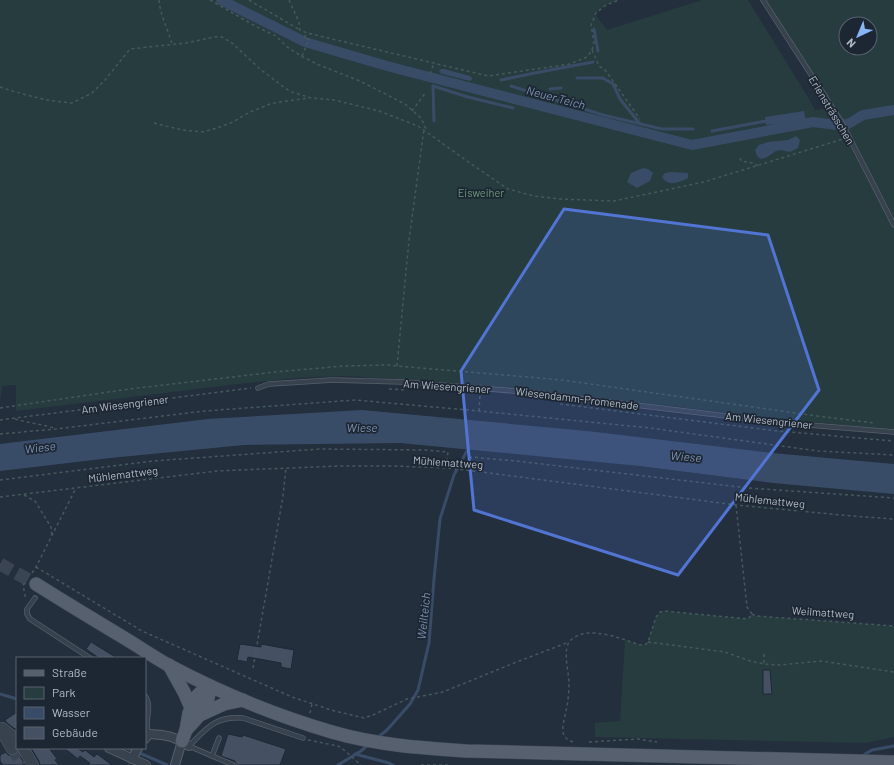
<svg xmlns="http://www.w3.org/2000/svg" width="894" height="765" viewBox="0 0 894 765" font-family="Barlow,sans-serif">
<style>
.green{fill:#263c3f;fill-rule:evenodd}
.water{fill:#394c67}
.lines{fill:none;stroke-linecap:round;stroke-linejoin:round}
.stream{stroke:#394c67;stroke-width:3}
.canal{stroke:#394c67;stroke-width:10}
.building{fill:#455162;stroke:#1f2835}
.tertiary-tunnel{stroke:#3a4453;stroke-width:11;stroke-dasharray:11 5.5;stroke-linecap:butt}
.primary-tunnel{stroke:#3a4453;stroke-width:13;stroke-dasharray:13 6;stroke-linecap:butt}
.service-casing{stroke:#565f6c;stroke-width:5.5}
.minor-casing{stroke:#565f6c;stroke-width:10}
.tertiary-casing{stroke:#565f6c;stroke-width:12}
.primary-casing{stroke:#414a57;stroke-width:14}
.path{stroke:#44595c;stroke-width:1.5;stroke-dasharray:3 3;stroke-linecap:butt}
.service{stroke:#38414e;stroke-width:4}
.minor{stroke:#38414e;stroke-width:8}
.tertiary{stroke:#38414e;stroke-width:11}
.primary{stroke:#56606e;stroke-width:13}
.marked{fill:#5274d3;fill-opacity:0.2;stroke:#5274d3;stroke-width:3;stroke-linejoin:round}
.labels{text-anchor:middle;dominant-baseline:central;stroke-width:3.5;stroke-linejoin:round;paint-order:stroke}
.street-label{font-size:11px;fill:#b4bcc9;stroke:#1d2633}
.park-label{font-size:11px;fill:#6b9a76;stroke:#1d2633}
.water-label{font-size:12px;font-style:italic;fill:#7c92b1;stroke:#1d2633}
</style>
<rect width="100%" height="100%" fill="#242f3e"/>
<!-- green -->
<g class="green">
<path d="M0,0H619L606,5L596,13L595,14L607,30L702,0H748L811,102L815,110L831,108L760,0H894V430L801,421L626,401L487,386L416,380L344,376L295,378L247,383L16,411V385L2,386L0,402ZM846,24H870V48H846Z"/>
<polygon points="664,611 748,619 752,614 756,616 894,626 894,737 865,743 595,737 595,723 620,721 625,640 640,645 646,644 648,641 656,617 660,612"/>
</g>
<!-- water -->
<g class="water">
<polygon points="441,69 444,69 470,76 472,78 472,79 470,81 442,74 440,73 439,71"/>
<polygon points="804,111 806,121 766,125 765,117"/>
<polygon points="796,136 800,140 798,148 790,152 781,150 776,151 767,157 761,159 757,156 755,150 759,145 768,142 788,140"/>
<polygon points="643,168 648,169 653,173 650,181 637,188 627,182 631,173"/>
<path d="M671,172L688,173V178C679,183 668,187 662,177L665,173Z"/>
<polygon points="362,410 587,431 772,453 894,464 894,494 773,483 640,466 400,443 244,445 110,458 0,471 0,444 208,419"/>
</g>
<g class="lines">
<!-- stream -->
<g class="stream">
<polyline points="594,29 598,51"/>
<polyline points="577,78 603,78 613,84 620,99 640,124"/>
<polyline points="501,80 540,72 593,62"/>
<polyline points="433,86 468,97 513,108"/>
<polyline points="433,86 434,121"/>
<polyline points="511,86 603,115 662,129 693,129"/>
<polyline points="550,89 561,88"/>
<polyline points="806,121 811,123"/>
<polyline points="712,131 766,121"/>
<polyline points="0,694 17,699"/>
<polyline points="377,738 387,730 410,704 418,690 429,643 434,579 440,519 454,475 469,447"/>
<polyline points="128,748 167,765"/>
<polyline points="355,754 389,763 393,765"/>
<polyline points="865,754 872,750 894,746"/>
<polyline points="338,765 361,751 368,745"/>
</g>
<!-- canal -->
<polyline class="canal" points="221,0 305,42 387,66 692,145 813,122 837,125 848,124 863,115 894,110"/>
</g>
<!-- building -->
<g class="building">
<polygon points="91,642 117,658 99,658 86,649"/>
<polygon points="240,644 261,647 261,644 294,650 291,669 281,667 281,663 248,657 247,662 237,660"/>
<polygon points="763,670 770,670 772,694 763,694"/>
<polygon points="17,712 17,727 15,729 7,723 5,720"/>
<polygon points="228,734 242,737 243,735 286,749 280,765 237,765 235,761 221,756"/>
<polygon points="31,748 49,748 57,759 55,760 59,765 40,765 39,761"/>
<polygon points="64,748 77,748 83,752 85,750 94,757 97,754 112,765 88,765 90,763 80,756 78,759"/>
<polygon points="6,752 8,755 12,756 15,755 18,753 24,763 22,765 3,765 0,761 0,755"/>
</g>
<g class="lines">
<!-- tertiary-tunnel -->
<polyline class="tertiary-tunnel" points="12,749 22,765"/>
<!-- primary-tunnel -->
<polyline class="primary-tunnel" points="0,564 36,584"/>
<defs>
<g id="service">
<polyline points="763,0 841,121 894,225"/>
<polyline points="258,388 269,384 333,380 404,382 527,392 785,423 894,432"/>
<polyline points="35,598 27,609 27,614 30,619 90,658"/>
<path d="M145,696C152,705 146,717 147,728C147,729 149,733 149,734"/>
<path d="M219,738L212,756L189,746C207,728 215,716 243,718L303,738"/>
<polyline points="212,756 234,765"/>
</g>
<g id="minor">
<path d="M145,739L149,734C168,735 173,736 189,746"/>
<polyline points="109,748 146,765"/>
<polyline points="132,759 138,748"/>
<polyline points="175,765 182,741"/>
</g>
<g id="tertiary">
<polyline points="0,728 12,749"/>
<polyline points="2,728 17,740"/>
<polyline points="23,748 33,765"/>
</g>
<g id="primary">
<path d="M36,584C66,603 96,621 126,639C141,648 155,658 170,666C221,693 277,716 332,732C376,745 422,748 467,751L894,762"/>
<polyline points="169,665 184,692 191,708"/>
<polyline points="200,715 224,704 243,700"/>
<path d="M186,730C199,716 209,707 210,686"/>
<polyline points="182,741 186,730 189,713 196,697 202,691 210,686"/>
</g>
</defs>
<!-- service casing -->
<use href="#service" class="service-casing"/>
<!-- minor casing -->
<use href="#minor" class="minor-casing"/>
<!-- tertiary casing -->
<use href="#tertiary" class="tertiary-casing"/>
<!-- primary casing -->
<use href="#primary" class="primary-casing"/>
<!-- path -->
<g class="path">
<path d="M159,0C160,15 168,29 172,44"/>
<polyline points="210,0 255,26 276,36 287,47 303,57 319,65 360,81 405,104 421,118 427,131"/>
<polyline points="249,0 300,30"/>
<polyline points="289,0 299,22 300,30 307,33 488,76 570,64 587,57 592,50 594,42 591,25 596,13 606,5 619,0"/>
<polyline points="592,50 599,66 604,69 608,74 640,119"/>
<polyline points="302,56 309,39 304,38 307,33"/>
<polyline points="430,74 434,63"/>
<polyline points="0,87 12,91 46,100 72,103 92,93 105,80 130,49 186,43 214,37 222,37 232,43 260,69 285,88 292,92 311,98 334,100 379,111 418,126 467,161 508,189 534,196 560,199 614,201 704,182 843,139"/>
<polyline points="412,111 426,92"/>
<polyline points="154,123 182,130 203,132 217,128 233,122 248,113 270,104 280,102 309,98"/>
<polyline points="740,158 741,161 753,163 758,166"/>
<polyline points="397,366 409,240 424,129"/>
<polyline points="389,389 407,390"/>
<polyline points="560,404 777,431 894,441"/>
<polyline points="0,408 129,389 275,372 343,366 386,365 562,380 817,416 874,423"/>
<polyline points="479,411 480,395"/>
<path d="M15,419C28,423 41,424 54,428"/>
<polyline points="0,420 251,388"/>
<polyline points="0,434 56,429 204,411 355,400 479,411 650,428 818,451 894,455"/>
<polyline points="470,471 471,457 516,461 748,488 894,498"/>
<polyline points="0,480 153,461 320,449 425,450 448,452 446,468"/>
<polyline points="24,495 35,501 51,527 52,536"/>
<polyline points="0,497 217,471 338,466 394,466 447,468 466,470 736,505 852,516 894,519"/>
<polyline points="736,505 747,607 752,614"/>
<polyline points="36,567 142,631 292,697 331,710 364,718 373,715 407,699 443,692 514,663 569,642"/>
<polyline points="32,573 36,567 76,488"/>
<polyline points="25,583 23,585 26,600"/>
<polyline points="752,614 756,616 894,626"/>
<polyline points="648,642 725,652 750,661 764,664 780,665 821,661 894,672"/>
<polyline points="764,654 764,664"/>
<polyline points="253,668 283,496 286,468"/>
<polyline points="310,713 312,704"/>
<polyline points="308,740 338,746 344,750 361,765"/>
<path d="M573,742C568,740 564,738 563,732C562,725 565,717 566,711C568,702 569,692 569,683C569,671 561,647 572,639C589,625 622,639 640,645L646,644L648,642L656,617L660,612L664,611L748,619L752,614"/>
<polyline points="589,742 638,739 657,742"/>
<polyline points="421,765 448,765"/>
</g>
<!-- service -->
<use href="#service" class="service"/>
<!-- minor -->
<use href="#minor" class="minor"/>
<!-- tertiary -->
<use href="#tertiary" class="tertiary"/>
<!-- primary -->
<use href="#primary" class="primary"/>
</g>
<!-- marked area -->
<path class="marked" d="M564,209L768,235L819,390L678,575L474,510L461,371Z"/>
<g class="labels">
<!-- street labels -->
<g class="street-label">
<text transform="translate(832 110) rotate(59)">Erlensträsschen</text>
<text transform="translate(447 386) rotate(4)">Am Wiesengriener</text>
<text transform="translate(577 398) rotate(7)">Wiesendamm-Promenade</text>
<text transform="translate(125 404) rotate(-7)">Am Wiesengriener</text>
<text transform="translate(769 420) rotate(6)">Am Wiesengriener</text>
<text transform="translate(448 462) rotate(4)">Mühlemattweg</text>
<text transform="translate(123 474) rotate(-7)">Mühlemattweg</text>
<text transform="translate(770 500) rotate(6)">Mühlemattweg</text>
<text transform="translate(823 612) rotate(4)">Weilmattweg</text>
</g>
<!-- park labels -->
<g class="park-label">
<text x="481" y="192">Eisweiher</text>
</g>
<!-- water labels -->
<g class="water-label">
<text transform="translate(556 97) rotate(15)">Neuer Teich</text>
<text x="362" y="427">Wiese</text>
<text transform="translate(40 447) rotate(-7)">Wiese</text>
<text transform="translate(686 456) rotate(5)">Wiese</text>
<text transform="translate(423 616) rotate(-84)">Weilteich</text>
</g>
</g>
<!-- legend -->
<rect x="16" y="657" width="130" height="92" fill="#1d2633" stroke="#59626f"/>
<rect x="24" y="670" width="20" height="6" fill="#56606e" stroke="#59626f"/>
<text x="52" y="677" font-size="12" fill="#b4bcc9">Straße</text>
<rect x="24" y="687" width="20" height="12" fill="#263c3f" stroke="#59626f"/>
<text x="52" y="697" font-size="12" fill="#b4bcc9">Park</text>
<rect x="24" y="707" width="20" height="12" fill="#394c67" stroke="#59626f"/>
<text x="52" y="717" font-size="12" fill="#b4bcc9">Wasser</text>
<rect x="24" y="727" width="20" height="12" fill="#455162" stroke="#59626f"/>
<text x="52" y="737" font-size="12" fill="#b4bcc9">Gebäude</text>
<!-- north arrow -->
<g transform="translate(858 36) rotate(224)"><circle r="19" fill="#1d2633" stroke="#59626f"/>
<path d="M0-3L7 15L0 10L-7 15Z" fill="#8ab4f8"/>
<text y="-6" font-size="11" font-weight="bold" text-anchor="middle" fill="#b4bcc9">N</text>
</g>
</svg>
